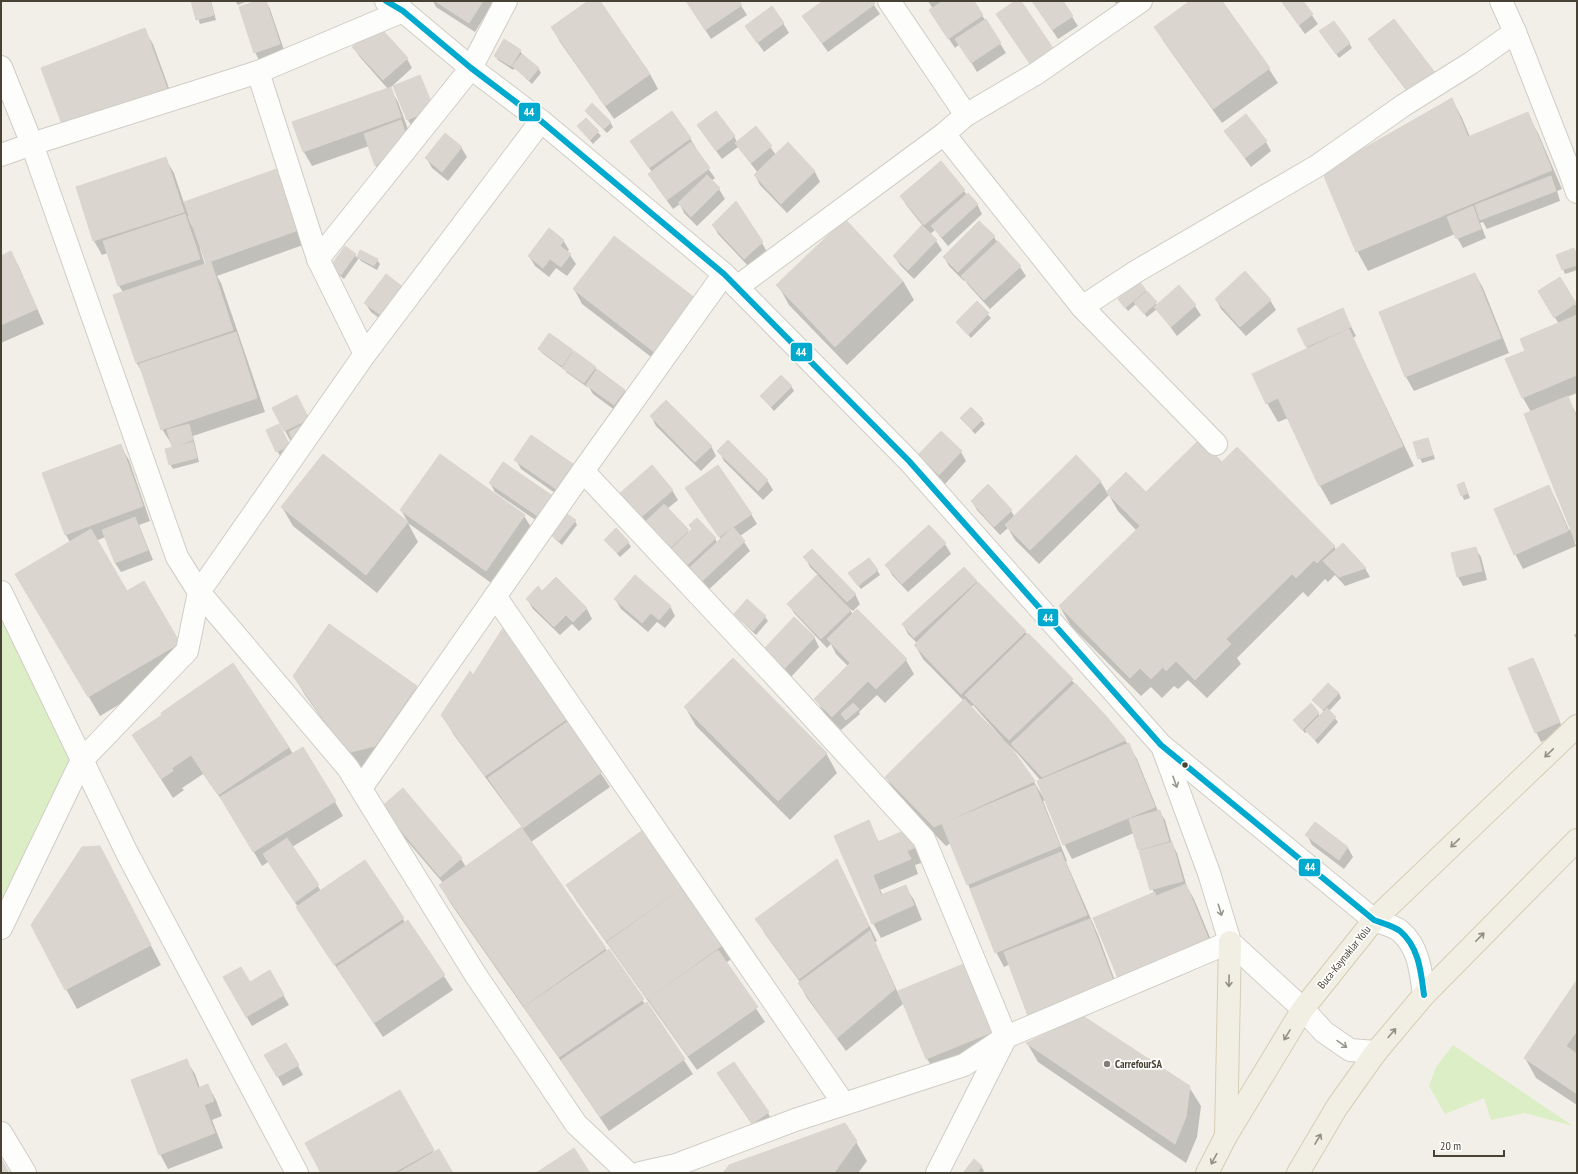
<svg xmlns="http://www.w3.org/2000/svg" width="1578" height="1174" viewBox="0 0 1578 1174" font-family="'PT Sans Narrow',sans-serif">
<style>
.green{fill:#dceec5}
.shadow{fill:#0003;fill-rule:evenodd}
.building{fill:#dad6cf;stroke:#dad6ce}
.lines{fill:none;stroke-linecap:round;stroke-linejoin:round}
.minor-casing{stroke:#d0cdc6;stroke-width:24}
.tertiary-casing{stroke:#d0cdc6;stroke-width:24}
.primary-casing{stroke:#d6ceb4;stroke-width:24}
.minor{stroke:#fdfdfc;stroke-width:22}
.tertiary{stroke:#fdfdfc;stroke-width:22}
.primary{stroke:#f1eee3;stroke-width:22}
.bus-1-casing{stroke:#fff;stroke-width:9}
.bus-1{stroke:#00a9ce;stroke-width:6}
.oneway{stroke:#948f83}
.oneway2{stroke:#99968e}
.bus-dot{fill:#484234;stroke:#fff;stroke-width:1.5}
.poi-dot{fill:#847f73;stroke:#fff;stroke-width:1.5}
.labels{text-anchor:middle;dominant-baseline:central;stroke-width:3.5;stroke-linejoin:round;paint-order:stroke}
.street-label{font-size:11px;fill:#484234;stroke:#fff}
.poi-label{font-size:11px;font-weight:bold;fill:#484234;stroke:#fff;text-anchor:start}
.line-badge{stroke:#fff;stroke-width:1.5}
.badge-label{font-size:11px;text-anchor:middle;font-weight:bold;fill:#fff}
</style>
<rect width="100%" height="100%" fill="#f2efe8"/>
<!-- green -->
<g class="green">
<polygon points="1,592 82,760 1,928"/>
<polygon points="1453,1045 1573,1126 1525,1113 1491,1120 1484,1098 1445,1114 1429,1086 1436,1067"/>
</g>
<!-- shadow -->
<g class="shadow">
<polygon points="192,1 211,1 216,20 200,24"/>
<polygon points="235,1 248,1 238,5"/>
<polygon points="259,1 266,1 270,9 285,53 260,62 255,52"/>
<polygon points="433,1 494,1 475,32 436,7"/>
<polygon points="590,1 599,1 650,74 658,89 614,119 560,42 552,27"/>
<polygon points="687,1 738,1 747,15 711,39"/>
<polygon points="825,1 871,1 880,14 828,52 803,17"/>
<polygon points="928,1 973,1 1006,53 977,72 960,44 955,48 936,20 933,9"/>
<polygon points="1017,1 1020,1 1058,58 1037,73 1003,24"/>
<polygon points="1033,1 1062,1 1078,26 1058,39"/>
<polygon points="1114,1 1145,1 1125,16"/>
<polygon points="1192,1 1221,1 1269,69 1278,83 1222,123 1164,42 1156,27"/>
<polygon points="1281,1 1302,1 1318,24 1305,34"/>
<polygon points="1393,20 1416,103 1375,49 1369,39"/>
<polygon points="783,23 789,33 764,52 746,26"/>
<polygon points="144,30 153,44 174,102 72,141"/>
<polygon points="1323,36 1349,43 1352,48 1339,58"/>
<polygon points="354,47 407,59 412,68 390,88 398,102 409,132 381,175 376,166 369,146 312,166 304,152 293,123 388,89 359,56"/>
<polygon points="520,51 523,55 538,68 541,73 532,84 515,68 513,70 498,60 495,56"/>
<polygon points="419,76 439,119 413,129 408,120 394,87"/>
<polygon points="1452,99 1462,118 1470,137 1527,113 1538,133 1562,189 1557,191 1560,201 1487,229 1483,222 1480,223 1486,238 1463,248 1455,234 1368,271 1357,251"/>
<polygon points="586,111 610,122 613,127 607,133 589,115"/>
<polygon points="586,119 601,136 593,144 578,126"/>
<polygon points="698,126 734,136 737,142 756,127 776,155 788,144 815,172 820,182 787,213 760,185 755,175 758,173 738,147 722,159"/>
<polygon points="1225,131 1266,142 1271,151 1251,167"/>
<polygon points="690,138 696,148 694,149 715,178 711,181 719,189 725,199 697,226 684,213 680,204 673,209 655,184 650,174 652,172 637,151"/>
<polygon points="461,147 467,157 448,181 432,168 427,159"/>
<path d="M165,158L174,173L184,203L285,167L314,241L217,276L221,283L265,412L193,436L199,462L173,469L170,464L174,448L162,429L145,377L136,362L123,292L119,286L108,253L102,255L94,241L77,187ZM188,216H190L194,229L191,224ZM201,248L207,264L205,265L200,249Z"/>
<polygon points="941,163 967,195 977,204 982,214 948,246 935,230 930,234 936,241 942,250 914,279 900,265 894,256 923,226 907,206 901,196"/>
<polygon points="713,225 762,243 767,252 750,268 718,234"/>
<polygon points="994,237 998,243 1020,267 1026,276 990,309 968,285 965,280 964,281 949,266 944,257"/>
<polygon points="563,240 569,250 567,252 570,255 576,264 567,276 556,268 549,277 535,266 529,256"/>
<polygon points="1574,249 1577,255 1577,270 1565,274 1558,255"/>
<polygon points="361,251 377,260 380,264 377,270 361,261 359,258 344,279 334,271 355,255 357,258"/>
<polygon points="11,252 19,267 44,324 1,343 1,257"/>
<polygon points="1475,274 1483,288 1509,353 1414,391 1406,377"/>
<polygon points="386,275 388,325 371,312 365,303"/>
<polygon points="1560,279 1577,307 1577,393 1567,397 1577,415 1577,543 1575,540 1574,540 1576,546 1523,569 1515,554 1548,486 1556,500 1569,530 1571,529 1525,415 1531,412 1523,398 1507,359 1526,351 1559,324 1544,301"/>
<polygon points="903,281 914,300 847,365 789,305 778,285"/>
<polygon points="574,289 695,299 663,366 582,304"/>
<polygon points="1145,290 1157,305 1195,306 1201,315 1177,336 1157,309 1147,317 1136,304 1128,311 1119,299"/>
<polygon points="1216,299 1270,300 1276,310 1246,336 1221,309"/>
<polygon points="977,303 991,318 971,338 957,323"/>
<polygon points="1342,309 1356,336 1353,338 1414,466 1331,505 1320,486 1288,418 1278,422 1267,403 1308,349 1298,329"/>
<polygon points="539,349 572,351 574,354 595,367 597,371 624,390 630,400 620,414 593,394 588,386 587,387 566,372 565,370 542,353"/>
<polygon points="791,386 794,391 774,411 761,396"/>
<polygon points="296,397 313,429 290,440 273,409"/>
<polygon points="971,408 985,424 975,434 961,418"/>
<polygon points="651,416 711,446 716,456 701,471 656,426"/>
<polygon points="267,431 292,450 280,456"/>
<polygon points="1428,439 1435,459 1422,463 1414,443"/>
<polygon points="120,446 129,460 150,521 139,525 153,560 121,572 115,563 105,537 96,541 126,592 144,582 190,662 100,716 17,574 70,542 66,535"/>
<polygon points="719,451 767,480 773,490 763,500 724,461"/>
<polygon points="961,452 966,461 945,484 925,464 920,455"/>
<polygon points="323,455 409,524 401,510 524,516 533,530 494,585 408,523 418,542 377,593 293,526 282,507"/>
<polygon points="516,460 572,464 578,474 562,498 521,469"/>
<polygon points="503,463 544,526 495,492 490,483"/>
<polygon points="1222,463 1334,546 1336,550 1365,568 1370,577 1345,586 1335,575 1328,582 1325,579 1308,597 1303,592 1237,658 1241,664 1207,698 1188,680 1178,689 1174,686 1162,698 1151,687 1141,696 1071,626 1060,607 1137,531 1118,511 1109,495 1039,564 1015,540 1008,528 1000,535 977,510 972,501 988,486 1011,511 1015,517 1100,481 1107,492 1146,494"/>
<polygon points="1458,485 1466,488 1470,498 1464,500"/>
<polygon points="672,490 678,500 667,509 689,533 715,538 717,543 721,539 692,498 751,514 757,524 740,536 750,551 704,594 626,504"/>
<polygon points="575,521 577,525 562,545 555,539 552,535"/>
<polygon points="929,526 945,544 951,554 908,592 892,575 887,565"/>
<polygon points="605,540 628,542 631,547 620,557"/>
<polygon points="1475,548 1481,557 1487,580 1463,586 1458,577 1452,554"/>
<polygon points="805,557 855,594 860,604 853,611 849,608 853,615 906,660 914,674 885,703 877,695 859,712 860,714 841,730 824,713 816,699 848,666 836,654 831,644 827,648 794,613 789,604 818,575 810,567"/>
<polygon points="877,570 880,575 861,589 852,578"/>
<polygon points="556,579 587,609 592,619 579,631 572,624 560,635 533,609 527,599 542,592"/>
<path d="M976,581L1106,716L1128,744L1137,759L1158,811H1159L1165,820L1172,844L1177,853L1187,887L1194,899L1216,952L1189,964L1192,971L1130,997L1121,983L1154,893L1134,833L1072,859L1064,844L1046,800L1043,801L1067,861L1066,862L1098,935L1121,997L1010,964L1004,967L996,952L951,843L946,846L897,796L886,777L964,701L923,659L915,645L917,643L908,634L903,624ZM973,705L1002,738L1001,739L970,708ZM1010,747H1011L1018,754L1041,781L1046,800H1045L1034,782Z"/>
<polygon points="615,599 670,606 675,616 665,628 657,622 648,632 621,609"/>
<polygon points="735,614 765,617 768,621 756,635 738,618"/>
<polygon points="1577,633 1577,640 1574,635"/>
<polygon points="814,637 819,647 791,677 771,658 765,649"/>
<polygon points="1532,659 1538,669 1564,732 1541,742 1536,732"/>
<polygon points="294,676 416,687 427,706 359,771 305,695"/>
<polygon points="474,677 567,719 577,738 610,787 531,842 607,951 645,1004 646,1003 693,1074 609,1131 568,1071 451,904 440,885 443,883 390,821 461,859 466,867 522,827 454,735 442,715"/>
<polygon points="1339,693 1341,698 1329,711 1338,722 1318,744 1307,732 1305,733 1294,720 1311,705 1320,716 1324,712 1314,700"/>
<polygon points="685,707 826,753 837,773 790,820 696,726"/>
<polygon points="133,736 289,747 293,754 335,802 343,816 292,847 321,891 403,919 405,923 408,921 453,990 383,1037 306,922 297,907 298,907 268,862 262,866 231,813 203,774 182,788 184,790 173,798"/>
<polygon points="868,822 879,842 908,830 924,862 915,865 918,874 880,890 883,895 905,886 914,900 922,920 881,938 873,923"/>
<polygon points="1315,823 1348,848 1353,857 1344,869 1312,845 1307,835"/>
<polygon points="643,832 731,959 726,963 765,1022 697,1070 576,900 567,885"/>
<polygon points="100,847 161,965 77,1009 66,989"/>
<polygon points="837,860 877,941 875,942 903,1004 846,1051 807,998 799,983 800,982 765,934 757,919"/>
<polygon points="966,964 1002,1045 936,1073 927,1059 900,992"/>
<polygon points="270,972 289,1005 252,1026 224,978 249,984"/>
<polygon points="1577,982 1577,1105 1536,1078 1525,1058"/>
<polygon points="1027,1043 1189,1087 1201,1106 1197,1137 1186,1163 1038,1062"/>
<polygon points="286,1044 303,1075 283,1086 266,1055"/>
<polygon points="186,1060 195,1074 200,1088 208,1086 216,1100 222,1116 212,1120 223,1148 168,1169 160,1154"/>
<polygon points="724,1083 768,1113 773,1122 758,1133"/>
<polygon points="411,1111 434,1153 452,1173 323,1173"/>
<polygon points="856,1142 867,1161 858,1173 724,1173"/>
<polygon points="981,1166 984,1171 982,1173 965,1173"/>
</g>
<!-- building -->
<g class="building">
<polygon points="191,1 210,1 214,15 196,20"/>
<polygon points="256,1 266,1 280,44 254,53 239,7"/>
<polygon points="435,1 483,1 469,23"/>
<polygon points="588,1 600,1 650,74 605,106 551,27"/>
<polygon points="686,1 739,1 742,5 705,30"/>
<polygon points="823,1 873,1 875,4 822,43 802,16"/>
<polygon points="943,1 974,1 983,15 948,39 929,10"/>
<polygon points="1015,1 1021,1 1053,48 1030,64 996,14"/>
<polygon points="1032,1 1063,1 1073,16 1052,30"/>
<polygon points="1190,1 1222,1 1270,68 1213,109 1154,27"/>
<polygon points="1282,1 1303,1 1313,14 1299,25"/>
<polygon points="772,6 784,23 757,43 745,26"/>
<polygon points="986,19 1001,43 971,63 955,39"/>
<polygon points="1394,19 1436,74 1410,94 1368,39"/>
<polygon points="1334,21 1350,43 1336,54 1319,31"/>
<polygon points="377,24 408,58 383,80 352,47"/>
<polygon points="145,28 167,88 63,127 41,68"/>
<polygon points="504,39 521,50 511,66 494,56"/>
<polygon points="522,54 539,68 529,80 512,66"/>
<polygon points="420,75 434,109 407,120 393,86"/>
<polygon points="391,87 401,117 303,152 292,122"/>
<polygon points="1452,98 1468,137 1528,112 1552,170 1356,252 1326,181 1324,175 1326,170"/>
<polygon points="592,103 611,122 604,129 585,111"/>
<polygon points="672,111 691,138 649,168 630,141"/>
<polygon points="716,111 735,136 716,151 697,125"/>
<polygon points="1246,114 1267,141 1245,158 1224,131"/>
<polygon points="586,118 599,131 590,140 577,126"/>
<polygon points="401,120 407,139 375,166 364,134"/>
<polygon points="756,126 772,146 751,163 735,143"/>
<polygon points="445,133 462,147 442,172 425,158"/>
<polygon points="691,142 710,168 667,200 648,174"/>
<polygon points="788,142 815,171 781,204 754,175"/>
<polygon points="166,157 184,212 93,241 76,187"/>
<polygon points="941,161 965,190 924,225 900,196"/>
<polygon points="285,166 307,227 206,263 184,202"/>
<polygon points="707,175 720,188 691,217 678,203"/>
<polygon points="1551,176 1556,191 1480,220 1475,205"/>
<polygon points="968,193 978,204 942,237 931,226"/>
<polygon points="736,201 763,242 744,259 712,225"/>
<polygon points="1473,206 1481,229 1456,239 1447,217"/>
<polygon points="185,214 200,259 118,286 103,241"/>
<polygon points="845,219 903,281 835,347 776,285"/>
<polygon points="979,221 995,236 958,272 943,257"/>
<polygon points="922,225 937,240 908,270 893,256"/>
<polygon points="549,228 564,240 560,246 571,254 561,267 550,259 543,268 528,256"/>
<polygon points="614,236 695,298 654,352 573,289"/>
<polygon points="998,241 1021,266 984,300 961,276"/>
<polygon points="345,246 356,254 341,275 330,267"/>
<polygon points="1574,248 1577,256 1577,265 1562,270 1556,255"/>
<polygon points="360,250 378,259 374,266 357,257"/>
<polygon points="11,251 37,309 1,325 1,256"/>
<polygon points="211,262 233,330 136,363 113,295"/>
<polygon points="1245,271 1271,300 1240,327 1215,299"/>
<polygon points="1475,273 1501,338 1405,377 1379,312"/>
<polygon points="386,274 404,288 382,316 364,303"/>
<polygon points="1560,277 1576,303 1554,318 1538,291"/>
<polygon points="1139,281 1146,290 1125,308 1118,299"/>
<polygon points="1179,285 1196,305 1171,327 1154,307"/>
<polygon points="1147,291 1157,302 1144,314 1134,302"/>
<polygon points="977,301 989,313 968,335 956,322"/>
<polygon points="1343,308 1351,327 1306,347 1297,329"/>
<polygon points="1577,315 1577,375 1522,398 1505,359 1525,351 1520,339"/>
<polygon points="1349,329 1403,446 1319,486 1278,398 1266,404 1252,374"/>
<polygon points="236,332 257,398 161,430 139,364"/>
<polygon points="549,333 573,350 562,366 538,349"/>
<polygon points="574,351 596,367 584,383 562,368"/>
<polygon points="597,369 625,390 614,405 586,385"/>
<polygon points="781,375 792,386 771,407 760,396"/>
<polygon points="297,395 309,419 284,431 272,408"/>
<polygon points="1568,396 1577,419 1577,525 1570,528 1524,414"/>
<polygon points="666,400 712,446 695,462 650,416"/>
<polygon points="971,407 983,419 972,430 960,418"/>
<polygon points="308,422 311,429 292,439 289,432"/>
<polygon points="189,424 193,440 172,447 167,430"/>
<polygon points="279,424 290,446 276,452 266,430"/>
<polygon points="941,431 962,451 939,475 918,455"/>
<polygon points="531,435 573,464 556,489 514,460"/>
<polygon points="1428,438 1433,455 1418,459 1413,442"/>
<polygon points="1200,439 1222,462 1237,447 1335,546 1317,563 1314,560 1296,578 1292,574 1226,639 1231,644 1195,680 1176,661 1166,671 1163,667 1151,679 1140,668 1130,678 1059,606 1140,526 1106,492 1126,472 1146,492"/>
<polygon points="728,440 768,480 758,491 717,451"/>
<polygon points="193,442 197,458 169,465 165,449"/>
<polygon points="121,444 143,506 65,535 42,473"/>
<polygon points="323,454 408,522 366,575 281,507"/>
<polygon points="440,454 525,515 486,571 400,510"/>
<polygon points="1076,455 1101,481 1030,550 1005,525"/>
<polygon points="503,462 553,496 539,517 489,483"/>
<polygon points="652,465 673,490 640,518 619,494"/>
<polygon points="718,465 752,514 719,537 685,488"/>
<polygon points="1464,482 1468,493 1461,496 1457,485"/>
<polygon points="988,484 1012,510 994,527 971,501"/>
<polygon points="1549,485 1568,531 1514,555 1494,509"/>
<polygon points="664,504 689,530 665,553 640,527"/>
<polygon points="567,514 576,520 559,541 551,535"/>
<polygon points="135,517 148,550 115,563 102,530"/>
<polygon points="697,518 716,538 683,569 667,553 692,529 689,525"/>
<polygon points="929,525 946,543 902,584 885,565"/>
<polygon points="1577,526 1577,541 1575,542 1570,528"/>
<polygon points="733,527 745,541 698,585 685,572"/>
<polygon points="616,528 629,542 617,553 604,540"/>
<polygon points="91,529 127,591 144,581 180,643 88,697 15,574"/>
<polygon points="1343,543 1366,568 1339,577 1323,561"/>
<polygon points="1476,547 1482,571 1457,577 1451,553"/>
<polygon points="812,549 856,594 847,602 803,557"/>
<polygon points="869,558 878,570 858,586 848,573"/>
<polygon points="964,567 977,581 914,638 902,624"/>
<polygon points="635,575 671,606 659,620 651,613 642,623 614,599"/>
<polygon points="817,575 851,610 821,639 787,604"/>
<polygon points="556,577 587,608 573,622 566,615 554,627 526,599 538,586 542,591"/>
<polygon points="978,582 1026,631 961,694 914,645"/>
<polygon points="747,599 766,616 753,631 734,614"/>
<polygon points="857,609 907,659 876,689 868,681 832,717 814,699 850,663 827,639"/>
<polygon points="794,617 815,637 785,668 764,649"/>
<polygon points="329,624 417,686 375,746 347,753 293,676"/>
<polygon points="503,628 568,718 485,776 441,715 470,671 473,675"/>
<polygon points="1028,633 1073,679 1009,740 965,695"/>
<polygon points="733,658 827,753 778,801 684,707"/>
<polygon points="1533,658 1560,722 1535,733 1508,668"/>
<polygon points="233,663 289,747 218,795 191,755 172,768 173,771 161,779 132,735 162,715 161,713"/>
<polygon points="1075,683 1106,716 1126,740 1042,777 1011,744"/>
<polygon points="1328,683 1339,693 1323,710 1312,700"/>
<polygon points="964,699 1013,750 1035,781 934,827 885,777"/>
<polygon points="853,703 859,709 846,720 841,714"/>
<polygon points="1311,703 1319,713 1302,730 1293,720"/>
<polygon points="1327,708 1336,717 1315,740 1305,730"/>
<polygon points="567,722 602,772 523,828 488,778"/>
<polygon points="1129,743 1155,807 1063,845 1037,781"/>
<polygon points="303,747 336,801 253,852 220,797"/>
<polygon points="1035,785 1060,846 967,885 942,824"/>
<polygon points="403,788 462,858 440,877 381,807"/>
<polygon points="1160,810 1169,841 1138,850 1129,819"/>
<polygon points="869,820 878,842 908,829 916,847 907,851 911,859 873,875 881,895 906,885 914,905 872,924 834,836"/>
<polygon points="1315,822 1348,847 1339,860 1305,835"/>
<polygon points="521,827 606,948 524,1006 439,885"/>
<polygon points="643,830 683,887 606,941 566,885"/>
<polygon points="287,838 319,885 295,902 263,854"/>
<polygon points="1172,842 1183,881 1150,890 1139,851"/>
<polygon points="100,846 151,945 65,990 31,925 82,847"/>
<polygon points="1061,852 1087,915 995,953 970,889"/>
<polygon points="837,859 869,926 799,979 755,919"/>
<polygon points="365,860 404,918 334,965 296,907"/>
<polygon points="1186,884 1208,938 1182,949 1185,956 1120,983 1093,918 1155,892 1156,896"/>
<polygon points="684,887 724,944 647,999 607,942"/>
<polygon points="1090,919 1114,983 1028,1016 1004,952"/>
<polygon points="408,920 445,975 374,1023 337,967"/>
<polygon points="870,931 895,989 837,1038 798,983"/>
<polygon points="609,949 644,999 559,1057 524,1007"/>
<polygon points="718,950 758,1007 688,1056 648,999"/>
<polygon points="966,963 995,1031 926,1059 898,991"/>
<polygon points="241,967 250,982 270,970 284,995 246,1017 223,977"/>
<polygon points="1577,980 1577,1031 1566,1046 1577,1054 1577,1094 1524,1058"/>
<polygon points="647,1002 685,1059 600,1117 561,1060"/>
<polygon points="1083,1016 1190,1086 1186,1117 1175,1144 1026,1043"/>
<polygon points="286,1043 299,1065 277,1077 264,1055"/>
<polygon points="187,1059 198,1088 208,1084 214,1101 204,1105 215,1133 159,1155 131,1080"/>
<polygon points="734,1062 769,1112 752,1124 717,1073"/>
<polygon points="400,1090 434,1150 393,1173 321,1173 305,1143"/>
<polygon points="845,1123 857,1141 834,1173 723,1173 729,1165"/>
<polygon points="574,1148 590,1173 536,1173"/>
<polygon points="439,1149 453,1173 398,1173"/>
<polygon points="1,1159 9,1173 1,1173"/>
<polygon points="974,1159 982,1166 977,1173 963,1173"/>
</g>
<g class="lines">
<defs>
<g id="minor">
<polyline points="889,1 966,115"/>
<polyline points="1501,1 1515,32"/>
<polyline points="403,11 258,72 32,144 177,557 199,592 348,768 475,974 576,1124 628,1173"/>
<polyline points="1,67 32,144 1,155"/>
<polyline points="258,72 318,259 365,354"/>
<polyline points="944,134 1082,307 1137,271 1317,166 1404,105 1471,63 1515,32 1571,175 1577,192"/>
<polyline points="318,259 471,68 506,1"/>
<polyline points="737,287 944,134 966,115 1037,73 1141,1"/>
<polyline points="1082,307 1216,444"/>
<polyline points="583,471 778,679 924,839 1006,1037 937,1173"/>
<polyline points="1,592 127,853 297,1173"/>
<polyline points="495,596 844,1104"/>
<polyline points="361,788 583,471 724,274"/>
<polyline points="1,928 82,760 187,651 199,592 365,354 541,121"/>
<polyline points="1,1133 25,1173"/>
<polyline points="640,1173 676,1165 795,1120 964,1065 1006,1037 1230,942"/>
</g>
<g id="tertiary">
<path d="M386,1L403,11L471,68L541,121L724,274L909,461L1161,745L1374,920C1382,923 1394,926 1400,931C1419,947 1421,972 1424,995"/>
<polyline points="1162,746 1209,873 1230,942 1303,1009 1324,1032 1350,1050 1376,1052"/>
</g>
<g id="primary">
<polyline points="1226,1135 1230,942"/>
<polyline points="1207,1173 1226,1136 1303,1009 1374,920 1577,726"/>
<polyline points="1298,1173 1337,1107 1376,1052 1424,995 1577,840"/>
</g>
</defs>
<!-- minor casing -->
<use href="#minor" class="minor-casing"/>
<!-- tertiary casing -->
<use href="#tertiary" class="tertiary-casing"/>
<!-- primary casing -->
<use href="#primary" class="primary-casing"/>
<!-- minor -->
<use href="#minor" class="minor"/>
<!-- tertiary -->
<use href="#tertiary" class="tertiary"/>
<!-- primary -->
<use href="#primary" class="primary"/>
<defs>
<path id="bus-1" d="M386,1L403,11L471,68L541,121L724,274L909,461L1161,745L1374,920C1382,923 1394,926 1400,931C1419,947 1421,972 1424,995"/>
</defs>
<!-- bus-1 casing -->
<use href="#bus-1" class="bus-1-casing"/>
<!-- bus-1 -->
<use href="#bus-1" class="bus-1"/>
</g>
<!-- one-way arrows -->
<defs><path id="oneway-shaft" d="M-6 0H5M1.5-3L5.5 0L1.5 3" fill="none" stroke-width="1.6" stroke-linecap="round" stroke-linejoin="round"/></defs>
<g class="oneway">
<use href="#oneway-shaft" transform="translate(1549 753) rotate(136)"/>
<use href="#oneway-shaft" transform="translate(1455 843) rotate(136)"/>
<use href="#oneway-shaft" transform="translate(1480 937) rotate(-46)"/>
<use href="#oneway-shaft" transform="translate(1229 981) rotate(91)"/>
<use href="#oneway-shaft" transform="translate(1392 1033) rotate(-50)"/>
<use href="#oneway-shaft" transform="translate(1287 1035) rotate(121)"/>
<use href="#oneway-shaft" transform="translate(1318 1139) rotate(-59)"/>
<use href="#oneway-shaft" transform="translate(1214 1159) rotate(118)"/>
</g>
<g class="oneway2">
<use href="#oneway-shaft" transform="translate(1175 782) rotate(70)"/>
<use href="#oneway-shaft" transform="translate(1220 910) rotate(73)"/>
<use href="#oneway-shaft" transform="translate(1342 1044) rotate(35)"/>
</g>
<!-- markers -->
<circle class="bus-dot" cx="1185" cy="765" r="3.5"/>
<circle class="poi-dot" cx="1107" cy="1064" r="4"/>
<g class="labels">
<!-- street labels -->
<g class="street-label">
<text transform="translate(1344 957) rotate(-51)">Buca-Kaynaklar Yolu</text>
</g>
<!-- poi labels -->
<g class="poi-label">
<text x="1115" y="1064">CarrefourSA</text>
</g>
</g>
<g class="line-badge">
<rect x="518" y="102" width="23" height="20" rx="4" fill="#00a9ce"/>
<rect x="790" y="342" width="23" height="20" rx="4" fill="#00a9ce"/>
<rect x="1037" y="608" width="22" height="19" rx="4" fill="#00a9ce"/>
<rect x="1298" y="858" width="23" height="19" rx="4" fill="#00a9ce"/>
</g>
<g class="badge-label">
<text x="529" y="116">44</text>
<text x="801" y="356">44</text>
<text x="1048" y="622">44</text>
<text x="1310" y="871">44</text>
</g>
<!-- border -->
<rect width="1578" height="1174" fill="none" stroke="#484234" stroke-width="4"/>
<!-- scale -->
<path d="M1434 1150v6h70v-6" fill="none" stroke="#484234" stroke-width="2"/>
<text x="1440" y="1150" font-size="12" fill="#484234" stroke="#ffffff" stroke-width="3" paint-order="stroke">20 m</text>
</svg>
